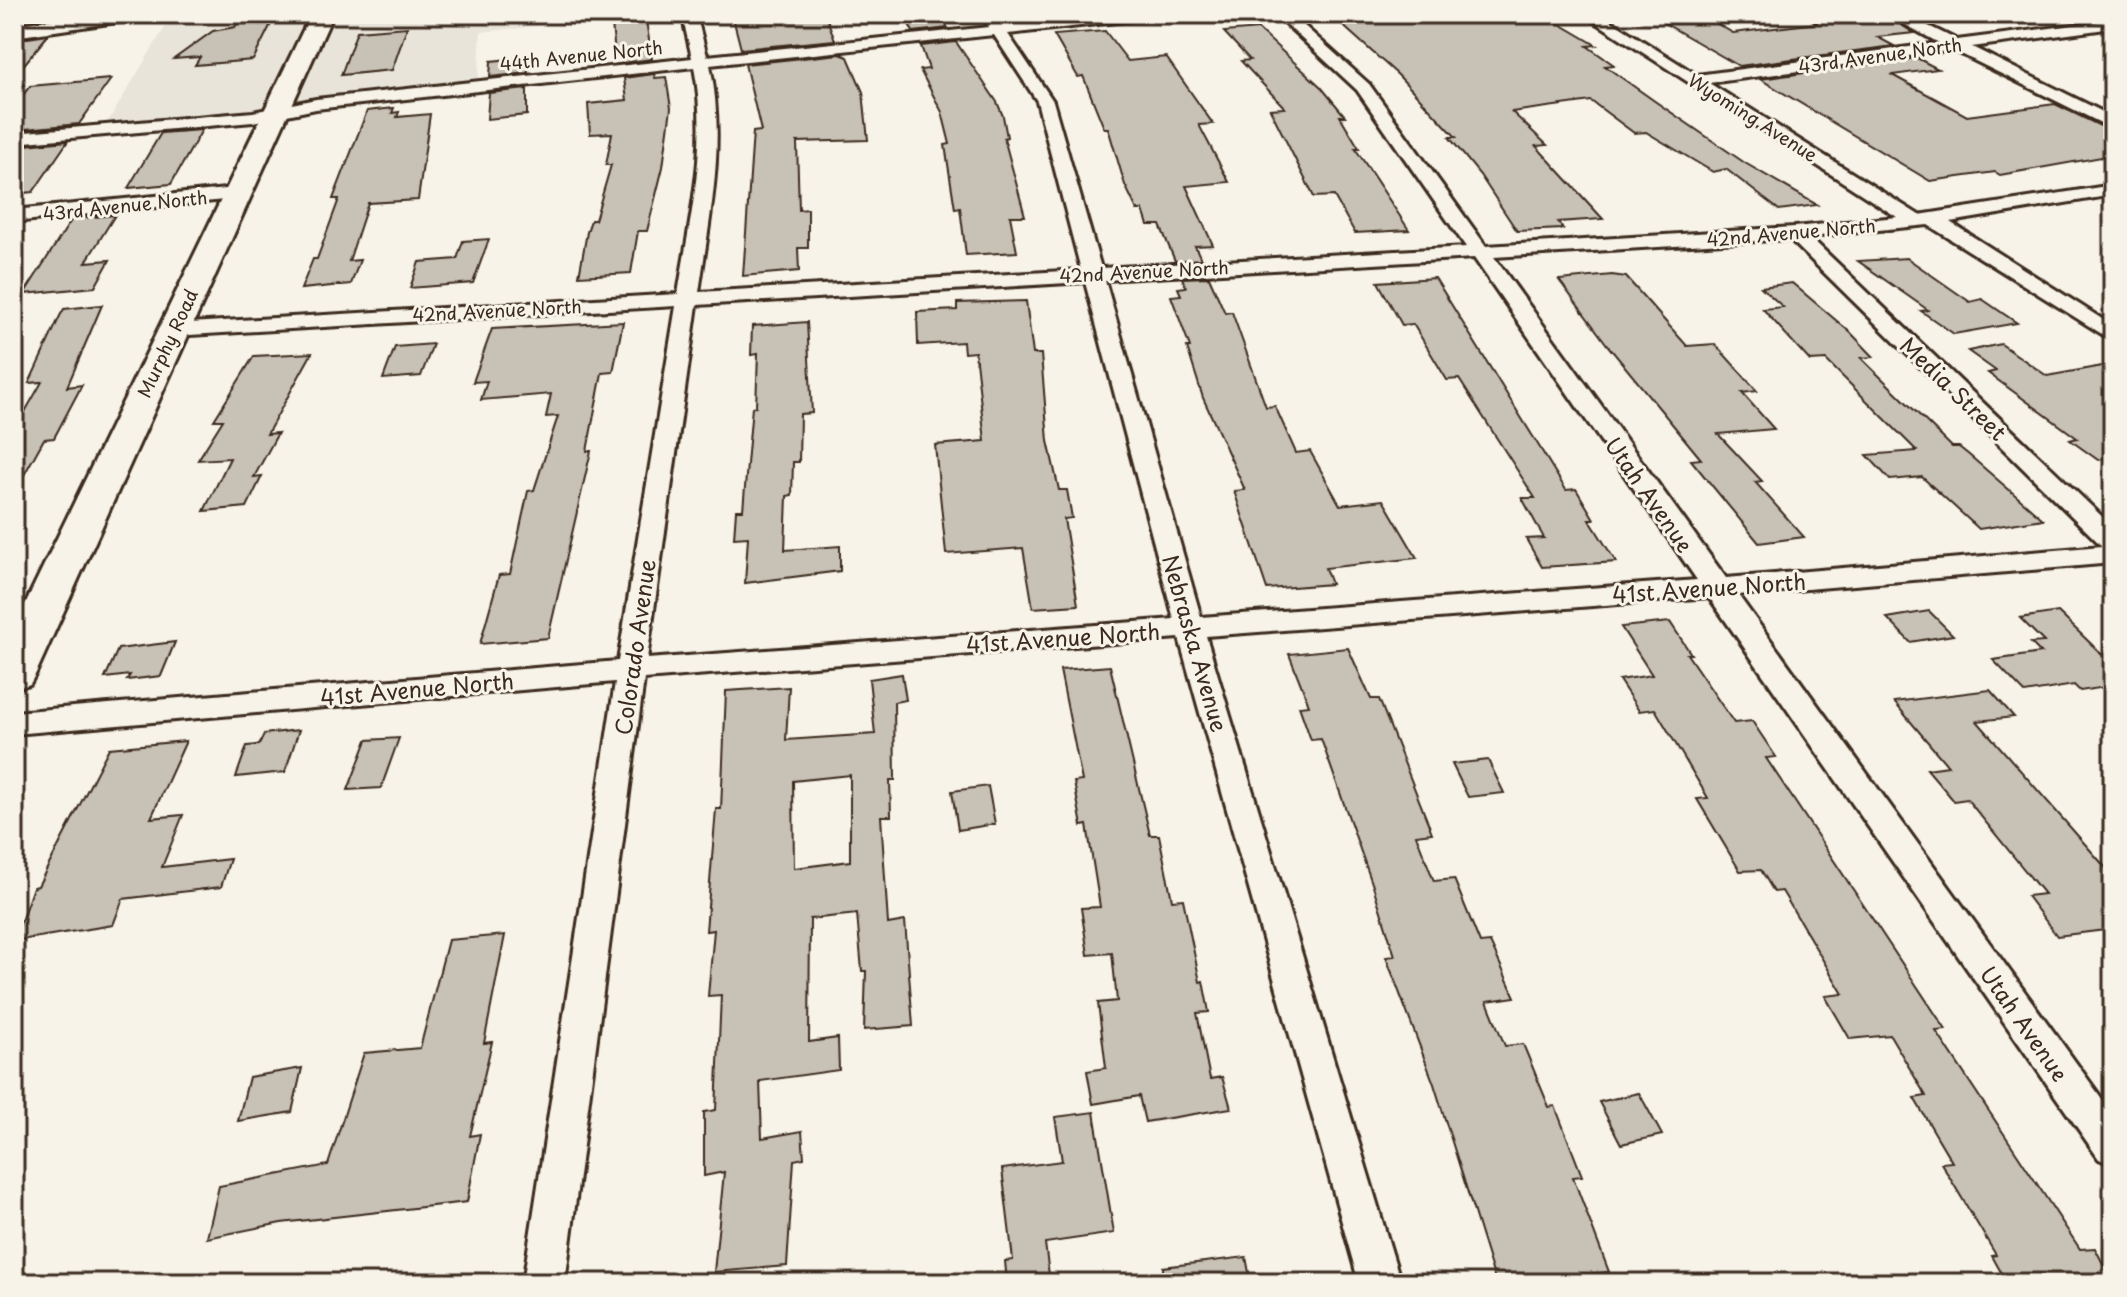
<svg xmlns="http://www.w3.org/2000/svg" width="2127" height="1297" viewBox="0 0 2127 1297" font-family="'Playpen Sans',sans-serif">
<style>
.built{fill:#e9e4d9}
.building{fill:#c8c1b6;stroke:#3b2a1e;stroke-width:2;fill-rule:evenodd}
.lines{fill:none;stroke-linecap:round;stroke-linejoin:round}
.street-casing{stroke:#3b2a1e;stroke-width:6}
.secondary-casing{stroke:#3b2a1e;stroke-width:6}
.primary-casing{stroke:#3b2a1e;stroke-width:6}
.street{fill:#f7f3e8;fill-rule:evenodd}
.secondary{fill:#f7f3e8;fill-rule:evenodd}
.primary{fill:#f7f3e8;fill-rule:evenodd}
.labels{text-anchor:middle;dominant-baseline:central;stroke-width:6;stroke-linejoin:round;paint-order:stroke}
.far-street-label{font-size:18px;fill:#3b2a1e;stroke:#f7f3e8}
.street-label{font-size:22px;fill:#3b2a1e;stroke:#f7f3e8}
</style>
<rect width="100%" height="100%" fill="#f7f3e8"/>
<filter id="ink" filterUnits="userSpaceOnUse"><feTurbulence type="fractalNoise" baseFrequency=".0125" numOctaves="2"/><feDisplacementMap in="SourceGraphic" scale="16" xChannelSelector="R" yChannelSelector="G"/><feConvolveMatrix kernelMatrix="1 2 1 2 8 2 1 2 1" color-interpolation-filters="sRGB"/></filter>
<g filter="url(#ink)">
<!-- built -->
<polygon class="built" points="173,14 539,14 539,26 481,32 478,85 253,117 103,130"/>
<!-- building -->
<g class="building">
<polygon points="276,14 253,60 195,65 200,57 174,59 213,31 235,27 242,15"/>
<polygon points="611,14 645,14 652,59 622,63 621,54 615,54"/>
<polygon points="732,14 760,14 761,18 825,14 835,40 741,49"/>
<polygon points="1330,14 1428,14 1429,23 1543,14 1596,45 1587,46 1614,65 1605,66 1656,102 1745,163 1817,205 1779,210 1726,169 1713,172 1646,132 1634,133 1591,101 1512,112 1547,145 1536,146 1603,219 1558,222 1563,229 1517,231 1480,175 1449,137 1456,137 1398,75"/>
<polygon points="1802,14 1883,14 1914,33 1877,37 1894,46 1739,66 1664,23 1707,18 1733,33 1817,23"/>
<polygon points="941,17 948,28 913,32 907,20"/>
<polygon points="407,27 392,70 341,75 357,31"/>
<polygon points="1258,29 1321,87 1345,116 1340,116 1359,148 1355,148 1409,230 1355,233 1334,196 1314,197 1270,109 1285,108 1241,61 1250,60 1224,32"/>
<polygon points="1105,31 1128,61 1166,57 1213,124 1199,125 1229,182 1186,186 1213,245 1195,246 1201,259 1175,261 1160,225 1148,225 1143,210 1137,210 1125,185 1108,128 1104,128 1083,76 1078,77 1054,35"/>
<polygon points="48,35 14,77 14,40"/>
<polygon points="956,42 997,102 1003,116 1007,137 1004,138 1025,216 1010,216 1017,252 966,255 960,208 955,209 945,145 950,144 942,112 920,70 929,69 921,46"/>
<polygon points="840,54 848,57 863,92 868,140 797,142 799,210 808,209 808,248 798,248 799,271 743,276 753,132 761,131 745,64"/>
<polygon points="528,57 528,73 490,77 491,61"/>
<polygon points="1917,58 1938,69 1892,75 1967,116 2055,104 2113,132 2113,155 2000,175 1995,172 1930,181 1760,79"/>
<polygon points="654,74 655,78 666,77 671,108 663,167 647,231 638,231 631,273 579,276 587,232 591,220 595,220 611,165 606,165 612,133 590,134 588,104 627,100 624,78"/>
<polygon points="111,79 79,124 14,130 14,107 30,86"/>
<polygon points="527,89 527,115 487,119 489,93"/>
<polygon points="394,108 392,113 399,112 397,117 430,114 418,200 368,203 349,261 360,260 351,284 301,289 313,259 317,259 339,199 333,199 367,111"/>
<polygon points="202,130 171,184 128,188 161,133"/>
<polygon points="68,141 33,192 14,194 14,146"/>
<polygon points="115,215 86,262 110,260 95,287 24,294 72,219"/>
<polygon points="489,239 473,283 410,288 419,262 457,259 463,241"/>
<polygon points="1907,258 1970,302 1982,299 2017,323 1954,334 1921,311 1928,310 1858,261"/>
<polygon points="1612,275 1626,277 1687,346 1715,344 1757,391 1742,393 1774,429 1718,434 1762,481 1755,482 1804,537 1759,543 1691,460 1701,459 1608,346 1559,280"/>
<polygon points="1209,277 1225,313 1232,312 1266,407 1275,406 1296,453 1310,451 1340,505 1383,500 1417,558 1325,568 1331,584 1267,589 1234,491 1245,490 1203,398 1187,347 1190,347 1171,296 1181,295 1178,288 1186,287 1182,278"/>
<polygon points="1435,278 1566,490 1576,489 1594,519 1589,519 1616,562 1542,567 1526,539 1544,538 1522,498 1535,498 1459,379 1447,380 1413,324 1402,325 1378,282"/>
<polygon points="1792,283 1851,333 1874,357 1861,358 1952,447 1959,447 1969,455 2043,519 1979,529 1922,477 1890,480 1867,455 1917,451 1826,360 1810,361 1763,309 1783,307 1761,287"/>
<polygon points="1026,301 1033,354 1041,354 1048,441 1059,490 1067,490 1072,518 1064,519 1078,605 1033,608 1023,548 946,554 935,445 985,441 975,352 964,353 963,342 918,345 917,312 957,310 957,303"/>
<polygon points="102,305 67,387 82,385 54,438 44,439 14,493 14,431 42,382 29,383 60,316 64,309"/>
<polygon points="623,322 613,372 602,373 587,451 591,451 548,638 480,644 499,575 510,574 528,491 534,490 558,416 546,417 551,394 481,400 487,381 473,382 492,329"/>
<polygon points="807,322 812,413 800,414 799,462 793,462 792,495 787,496 785,550 840,546 840,571 745,583 748,537 734,538 736,510 743,510 752,407 756,406 758,354 751,355 752,326"/>
<polygon points="433,344 421,376 383,379 395,347"/>
<polygon points="2001,344 2047,376 2113,364 2113,465 2105,459 2098,460 2070,440 2077,438 1988,373 1996,371 1968,351"/>
<polygon points="312,353 267,434 278,433 254,477 262,476 247,507 204,511 230,458 198,460 223,420 214,420 254,356"/>
<polygon points="1929,611 1953,635 1910,642 1887,618"/>
<polygon points="2058,612 2113,665 2113,686 2080,691 2074,685 2025,693 1993,660 2041,653 2031,643 2044,642 2020,618"/>
<polygon points="1670,622 1691,654 1687,654 1734,723 1752,721 1776,757 1766,758 1946,1030 1936,1031 2080,1249 2095,1248 2113,1283 2007,1283 1992,1256 1996,1255 1941,1163 1952,1162 1914,1098 1926,1096 1890,1035 1850,1039 1825,996 1843,994 1782,891 1774,892 1761,870 1740,871 1697,799 1708,798 1655,709 1639,711 1619,680 1652,675 1621,627"/>
<polygon points="175,642 161,676 127,680 130,675 105,678 118,649"/>
<polygon points="1348,648 1371,699 1379,699 1432,833 1416,835 1434,881 1454,879 1480,943 1490,942 1515,997 1487,1001 1505,1046 1523,1044 1549,1107 1555,1106 1582,1176 1573,1177 1609,1272 1496,1283 1434,1084 1386,957 1395,956 1373,886 1321,739 1311,740 1299,706 1309,705 1289,654"/>
<polygon points="1110,666 1150,835 1159,835 1172,900 1183,899 1200,982 1203,981 1209,1012 1197,1013 1210,1079 1222,1077 1231,1108 1145,1122 1139,1096 1093,1104 1087,1071 1106,1068 1098,1003 1117,1001 1112,953 1088,955 1081,908 1100,907 1087,825 1082,826 1074,782 1082,781 1060,670"/>
<path d="M902,674L906,700L894,702L895,780H890L891,816H881L888,924L905,921L913,1026L864,1030L866,971H862L857,914L810,919L809,1042L838,1038L839,1070L760,1081L762,1138L802,1131L804,1158L794,1160L787,1266L714,1272L724,1172L704,1176V1112L716,1110L721,995L708,996L714,930L706,931L716,809H721L726,691L789,687L786,740L875,734L869,679ZM850,775V861L794,868L793,781Z"/>
<polygon points="1990,690 2014,717 1977,721 2113,876 2113,929 2057,936 2027,896 2044,894 1967,799 1954,801 1927,769 1948,766 1894,702"/>
<polygon points="299,730 285,772 236,777 247,746 259,745 264,734"/>
<polygon points="399,738 381,788 348,790 367,740"/>
<polygon points="186,741 151,818 183,815 162,867 230,859 221,887 123,899 113,925 14,941 33,887 38,886 109,748"/>
<polygon points="1488,760 1504,793 1468,797 1452,764"/>
<polygon points="988,786 995,824 958,830 952,791"/>
<polygon points="505,935 484,1043 492,1042 470,1136 480,1134 467,1202 281,1223 207,1238 219,1186 328,1165 364,1053 420,1048 448,940"/>
<polygon points="302,1068 292,1112 238,1121 249,1077"/>
<polygon points="1639,1093 1662,1135 1621,1144 1599,1102"/>
<polygon points="1094,1112 1114,1233 1045,1243 1050,1283 1007,1283 1005,1261 1013,1260 1002,1169 1062,1161 1055,1117"/>
<polygon points="1246,1257 1251,1283 1163,1283 1163,1267"/>
</g>
<g class="lines">
<defs>
<g id="street">
<path d="M682,14H696L707,56L989,27L981,14H995L1003,25L1110,14H1159L1152,18L1008,34L1053,101L1101,268L1466,247L1357,90L1275,14H1291L1369,84L1486,246L1795,227L1897,217L1583,14H1600L1697,75L1939,43L1886,14H1904L1957,40L2113,20V28L1972,47L2113,117V129L1953,50L1709,83L1919,215L2113,185V195L1950,222L2113,326V341L1928,225L1810,237L2113,527V563L1738,595L2113,1114V1165L2099,1159L1709,597L1206,636L1401,1283H1359L1179,638L644,679L565,1283H523L615,682L14,734V712L618,661L676,306L173,336L162,330L173,324L678,294C690,217 709,144 694,67L316,109L253,122L14,143V133L253,112L316,99L692,58ZM994,35L1037,101L1081,270L699,292C710,216 726,142 710,65ZM1790,239L2102,546L1726,578L1494,257ZM1474,258L1697,580L1201,617L1105,280ZM1085,282L1174,619L647,659L697,305Z"/>
<polygon points="236,188 243,190 243,198 14,222 14,210"/>
</g>
<polygon id="secondary" points="87,14 140,14 130,20 14,37 14,25"/>
<polygon id="primary" points="311,14 333,14 36,673 30,684 14,689 14,627"/>
</defs>
<!-- street casing -->
<use href="#street" class="street-casing"/>
<!-- secondary casing -->
<use href="#secondary" class="secondary-casing"/>
<!-- primary casing -->
<use href="#primary" class="primary-casing"/>
<!-- street -->
<use href="#street" class="street"/>
<!-- secondary -->
<use href="#secondary" class="secondary"/>
<!-- primary -->
<use href="#primary" class="primary"/>
</g>
</g>
<g class="labels">
<!-- far-street labels -->
<g class="far-street-label">
<text transform="translate(581 55) rotate(-6)">44th Avenue North</text>
<text transform="translate(1880 55) rotate(-8)">43rd Avenue North</text>
<text transform="translate(1753 117) rotate(32)">Wyoming Avenue</text>
<text transform="translate(125 205) rotate(-6)">43rd Avenue North</text>
<text transform="translate(1791 232) rotate(-5)">42nd Avenue North</text>
<text transform="translate(1144 271) rotate(-3)">42nd Avenue North</text>
<text transform="translate(497 310) rotate(-3)">42nd Avenue North</text>
<text transform="translate(167 343) rotate(-65)">Murphy Road</text>
</g>
<!-- street labels -->
<g class="street-label">
<text transform="translate(1954 388) rotate(44)">Media Street</text>
<text transform="translate(1650 494) rotate(55)">Utah Avenue</text>
<text transform="translate(1709 587) rotate(-4)">41st Avenue North</text>
<text transform="translate(1063 637) rotate(-4)">41st Avenue North</text>
<text transform="translate(1196 643) rotate(74)">Nebraska Avenue</text>
<text transform="translate(634 647) rotate(-82)">Colorado Avenue</text>
<text transform="translate(417 688) rotate(-5)">41st Avenue North</text>
<text transform="translate(2025 1023) rotate(55)">Utah Avenue</text>
</g>
</g>
<!-- margin -->
<rect width="2127" height="1297" fill="none" stroke="#f7f3e8" stroke-width="48"/>
<rect x="24" y="24" width="2079" height="1249" fill="none" stroke="#3b2a1e" stroke-width="3" filter="url(#ink)"/>
</svg>
